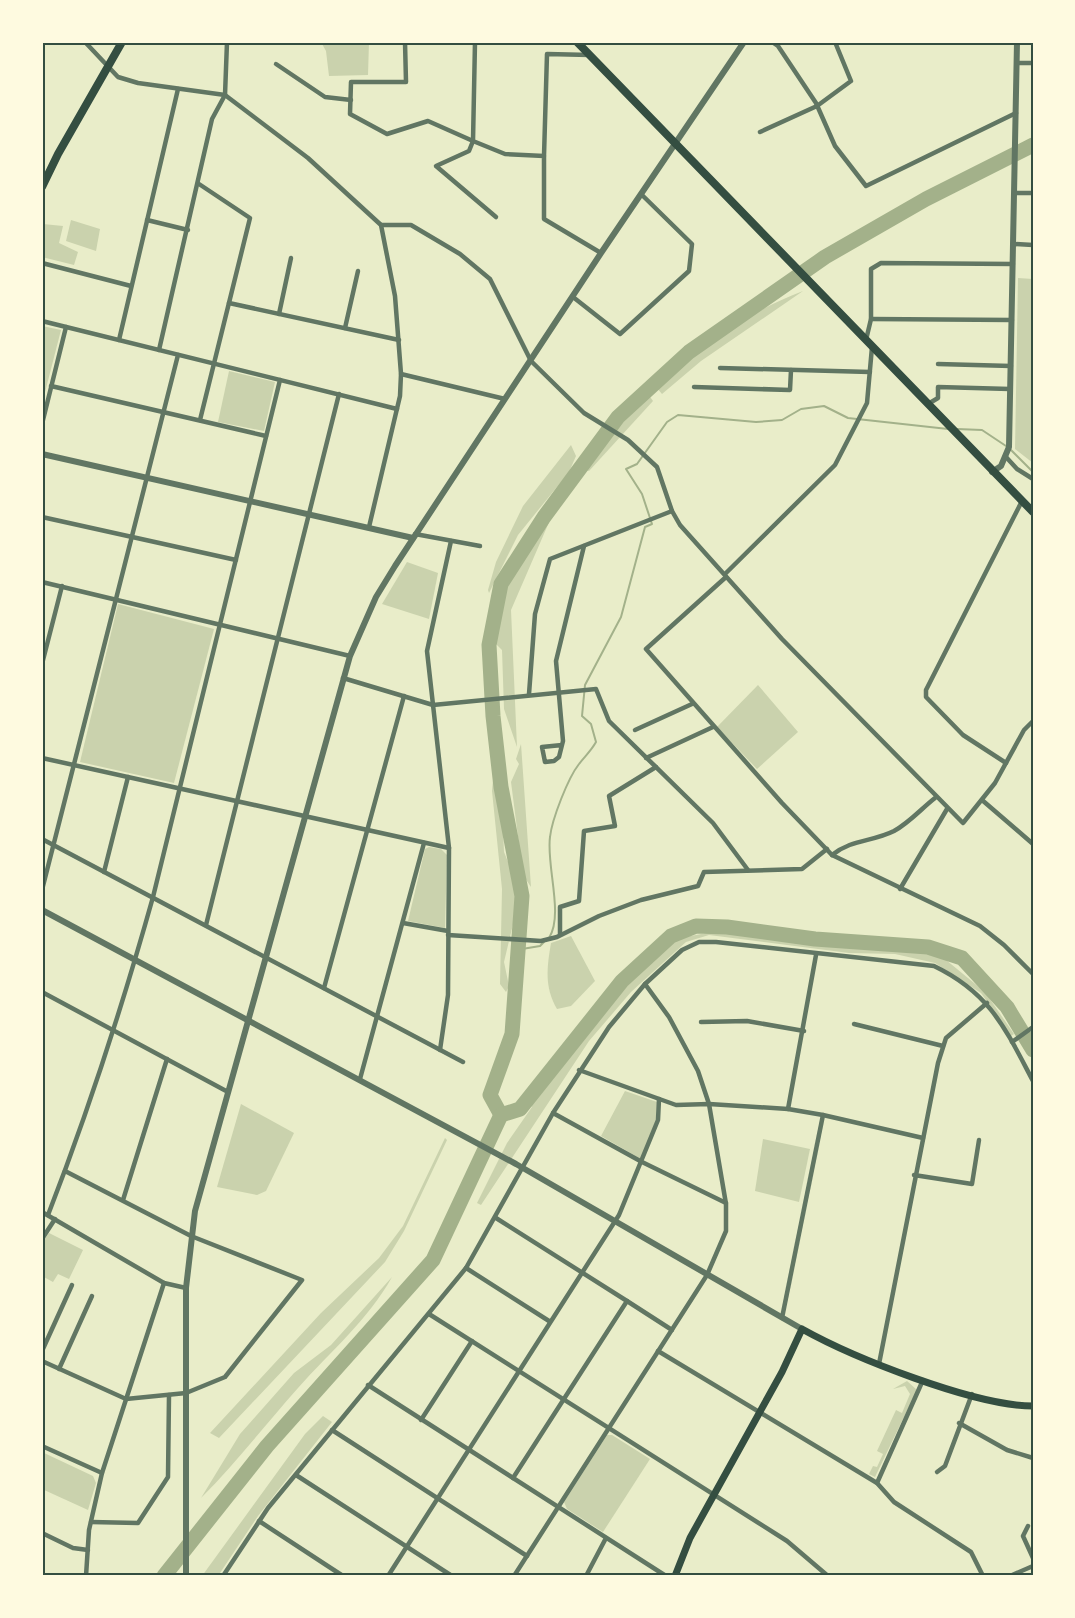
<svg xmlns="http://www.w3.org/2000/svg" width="1075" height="1618" viewBox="0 0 1075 1618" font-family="'Titillium Web',sans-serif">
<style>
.green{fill:#cad2ad}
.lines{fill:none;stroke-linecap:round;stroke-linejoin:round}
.stream{stroke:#a3b18a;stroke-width:2}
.river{stroke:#a3b18a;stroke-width:15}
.minor{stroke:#617663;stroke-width:4.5}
.tertiary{stroke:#617663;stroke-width:6}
.secondary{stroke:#344e41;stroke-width:7}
.primary{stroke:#344e41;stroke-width:8}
.trunk{stroke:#344e41;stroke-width:8}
.neatline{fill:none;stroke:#344e41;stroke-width:2}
</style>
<rect width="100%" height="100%" fill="#e9edc9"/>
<!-- green -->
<g class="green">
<polygon points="321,42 369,42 368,75 329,76 326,51"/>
<polygon points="71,220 100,229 96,251 66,241"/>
<polygon points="43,224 63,226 59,243 78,252 74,265 42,257"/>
<polygon points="1018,278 1033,279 1033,463 1015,449"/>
<path d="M803,291L701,361L662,394L656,387C700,346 746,313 803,291Z"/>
<polygon points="42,326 61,330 42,404"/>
<polygon points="229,371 275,382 264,431 218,422"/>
<polygon points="648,394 653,401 589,471 583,469 626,413"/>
<polygon points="571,445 576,456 569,472 518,535 489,593 488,590 496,562 523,506"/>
<polygon points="550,520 511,610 517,747 504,709 502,650 495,643 503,587 527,548"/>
<polygon points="407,562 438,573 429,619 382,604"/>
<polygon points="118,604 214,629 174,783 80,762"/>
<polygon points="758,685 798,732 757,769 717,727"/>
<polygon points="521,744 531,887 523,875 511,782 519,764 516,759"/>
<polygon points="494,769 502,808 504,852 515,879 518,903 504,962 509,986 506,992 500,984 502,889 492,791"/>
<polygon points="429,847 441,849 447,855 445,928 408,921 425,849"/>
<polygon points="723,930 809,944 911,950 940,955 985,992 1014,1034 1011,1036 981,993 935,963 895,954 849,953 709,935 686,942 631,992 589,1041 481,1205 477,1203 507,1143 532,1107 530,1104 536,1093 546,1087 553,1074 597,1019 643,969 671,943 685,937"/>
<path d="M571,936L595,981L571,1006L557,1009C544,987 547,967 551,943Z"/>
<polygon points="625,1091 657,1102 656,1120 641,1159 601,1136"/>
<polygon points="241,1104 294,1133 266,1191 257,1195 217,1187"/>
<polygon points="445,1138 447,1140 404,1231 385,1262 219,1438 210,1433 321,1313 379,1258 403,1226"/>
<polygon points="763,1139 810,1149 799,1202 755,1191"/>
<polygon points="49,1233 83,1250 69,1279 58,1274 53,1282 42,1276 42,1243"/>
<path d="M392,1277C368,1320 331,1351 298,1388C265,1425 236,1463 201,1498L240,1434L294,1373L331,1345Z"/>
<polygon points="907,1381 917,1390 875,1477 869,1474 873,1466 877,1467 883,1454 877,1451 896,1410 902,1413 910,1394 905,1386 893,1389"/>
<polygon points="323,1416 332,1422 258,1516 218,1576 202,1576 305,1434"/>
<polygon points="607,1435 612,1435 650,1459 603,1532 567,1509 564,1502"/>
<polygon points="42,1452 93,1476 96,1483 88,1510 42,1489"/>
</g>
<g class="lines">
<!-- stream -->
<g class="stream">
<polyline points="957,429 982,430 1006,446"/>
<polyline points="1011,450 1033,472"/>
<path d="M549,938C564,915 546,865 550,837C552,819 568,778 579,764C585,756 591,751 596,742L591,724L582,716L585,685L621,617L645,527L652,524L642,494L626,469L637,464L667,422L678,415L756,422L782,420L801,409L824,406L848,418L948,429"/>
<polyline points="516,950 540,946 544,942"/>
</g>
<!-- river -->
<g class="river">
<polyline points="501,1115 490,1095 512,1034 522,896 501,787 493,716 489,645 501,584 544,517 618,417 689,352 825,257 926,199 1033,145"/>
<polyline points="164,1576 267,1446 433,1260 501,1115 520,1109 622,981 671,936 696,926 727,927 815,939 928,947 962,958 1007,1007 1033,1050"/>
</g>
<!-- minor -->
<g class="minor">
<polyline points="85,42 118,77 138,83 225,95 308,158 381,225 395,296 401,374 400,396 369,527"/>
<polyline points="405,42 406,82 351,82 350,114 387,134 428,121 473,141 469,151 436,166 496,217"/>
<polyline points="475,42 473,141 505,154 544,156 544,219 601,253"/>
<polyline points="772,42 778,46 816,103 835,146 866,186 1016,113"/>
<polyline points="1017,63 1033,63"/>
<polyline points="276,64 325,97 351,100"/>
<polyline points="760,132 817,106 851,81 835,42"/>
<polyline points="544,156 547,54 590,55"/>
<polyline points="199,184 250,218 200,420"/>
<polyline points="1014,193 1033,193"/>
<polyline points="147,220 188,230"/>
<polyline points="381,225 411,225 460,254 490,279 531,361 584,413 628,440 657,467 672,511 680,525 782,639 963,823 995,783 1024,730 1033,721"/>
<polyline points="1014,244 1033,245"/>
<polyline points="42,263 131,286"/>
<polyline points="573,297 620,334 689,271 692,244 641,194"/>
<polyline points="229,303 399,340"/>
<polyline points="279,314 291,258"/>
<polyline points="871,319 1012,320"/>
<polyline points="42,321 397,409"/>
<polyline points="345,328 358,271"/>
<polyline points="119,340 178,89"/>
<polyline points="866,340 871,319 871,269 881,263 1013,264"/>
<polyline points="159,350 212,119 225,95 227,42"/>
<polyline points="938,364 1011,366"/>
<polyline points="720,368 870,372"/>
<polyline points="401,374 505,399"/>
<polyline points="51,386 266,436"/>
<polyline points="694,387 790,390 791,370"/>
<polyline points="928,404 938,398 938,387 1010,389"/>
<polyline points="42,424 66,327"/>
<polyline points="1006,457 1017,469 1033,479"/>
<polyline points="42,517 236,560"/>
<polyline points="415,534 480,546"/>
<polyline points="725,574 835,465 867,403 872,347"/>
<polyline points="726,577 646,649 782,803 832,855 980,926 1004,945 1033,974"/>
<polyline points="42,582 350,656"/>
<polyline points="42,664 62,586"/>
<polyline points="343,678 433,705 596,689 609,721 713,823 748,870"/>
<polyline points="529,694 535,614 550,559 672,511"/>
<polyline points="635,730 692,704"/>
<polyline points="562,745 542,747 545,762 554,761 559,757 563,741 556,661 584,546"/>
<polyline points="42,758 449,848"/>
<polyline points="646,758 713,727"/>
<polyline points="1006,763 963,735 926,697 926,690 1022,501"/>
<polyline points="982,800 1033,844"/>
<polyline points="42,839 463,1062"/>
<path d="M832,855C852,839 872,842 894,831C909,823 922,808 935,798"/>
<polyline points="104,872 128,777"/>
<polyline points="900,889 947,809"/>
<polyline points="42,890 178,355"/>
<polyline points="403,923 448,931"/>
<polyline points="206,925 339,394"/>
<polyline points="448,935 541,941 557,937 599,916 641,900 698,886 704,872 802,869 827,849"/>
<polyline points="560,935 560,907 579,901 584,831 615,826 609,796 656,767"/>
<polyline points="324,988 404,696"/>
<polyline points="42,992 228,1092"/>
<polyline points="701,1022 747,1021 804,1031"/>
<polyline points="854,1024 943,1046"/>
<polyline points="1012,1042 1033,1027"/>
<polyline points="440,1050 448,995 449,848 427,651 451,541"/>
<polyline points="579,1070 676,1105 709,1104 788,1109 823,1115 923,1138"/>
<polyline points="360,1079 424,843"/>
<polyline points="788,1109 816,955"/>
<polyline points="553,1113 642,1162 726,1203"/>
<polyline points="914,1175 972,1184 979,1140"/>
<polyline points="123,1200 167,1059"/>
<polyline points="42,1212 164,1283 186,1288"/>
<path d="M48,1215C88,1112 123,1004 153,897L280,380"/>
<polyline points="496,1218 627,1301"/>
<polyline points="42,1239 55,1219"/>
<polyline points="466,1268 549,1321"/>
<polyline points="429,1314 787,1541 828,1576"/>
<polyline points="782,1318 823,1115"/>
<polyline points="42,1351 72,1285"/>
<polyline points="658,1351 877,1483 894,1502 971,1552 983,1576"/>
<polyline points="42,1361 126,1399 186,1393 225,1377 302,1280 191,1236 65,1171"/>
<polyline points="879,1364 938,1063 946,1038 987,1003"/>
<polyline points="59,1369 92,1296"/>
<polyline points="368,1385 666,1576"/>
<polyline points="421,1420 472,1341"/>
<polyline points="959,1423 1007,1450 1033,1458"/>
<polyline points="332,1430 527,1556"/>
<polyline points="42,1446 102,1473"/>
<polyline points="937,1472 945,1466 972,1394"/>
<polyline points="296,1475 452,1576"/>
<polyline points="513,1478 627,1301 672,1330"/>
<polyline points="877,1483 923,1380"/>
<polyline points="259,1521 343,1576"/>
<polyline points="91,1522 138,1523 168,1477 169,1395"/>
<polyline points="1028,1526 1023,1536 1033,1558"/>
<polyline points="42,1533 73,1548 88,1550"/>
<polyline points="86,1576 89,1530 102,1473 164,1283"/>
<path d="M223,1576L268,1508L466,1268L553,1113L609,1027L645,984L682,950L699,942H716L934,966C990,993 1005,1028 1033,1081"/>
<polyline points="388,1576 619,1215 658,1120 659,1099"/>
<polyline points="514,1576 707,1275 726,1231 726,1204 709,1104 698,1071 669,1017 645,984"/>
<polyline points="586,1576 606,1538"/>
<polyline points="1010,1576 1033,1566"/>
</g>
<!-- tertiary -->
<g class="tertiary">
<polyline points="42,454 413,538"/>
<polyline points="992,472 1001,466 1009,447 1017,42"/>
<polyline points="42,910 516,1164 802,1329"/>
<polyline points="186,1576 186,1288 195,1211 350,656 376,597 395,566 601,253 744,42"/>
</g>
<!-- secondary -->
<path class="secondary" d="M675,1576L690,1538L782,1372L802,1329C854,1358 975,1406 1033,1406"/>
<!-- primary -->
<polyline class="primary" points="577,42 1033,512"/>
<!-- trunk -->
<polyline class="trunk" points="42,187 58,154 122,42"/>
</g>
<!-- border -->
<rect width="1075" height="1618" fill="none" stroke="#fefae0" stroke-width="87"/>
<rect x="44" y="44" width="988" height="1530" class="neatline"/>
</svg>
